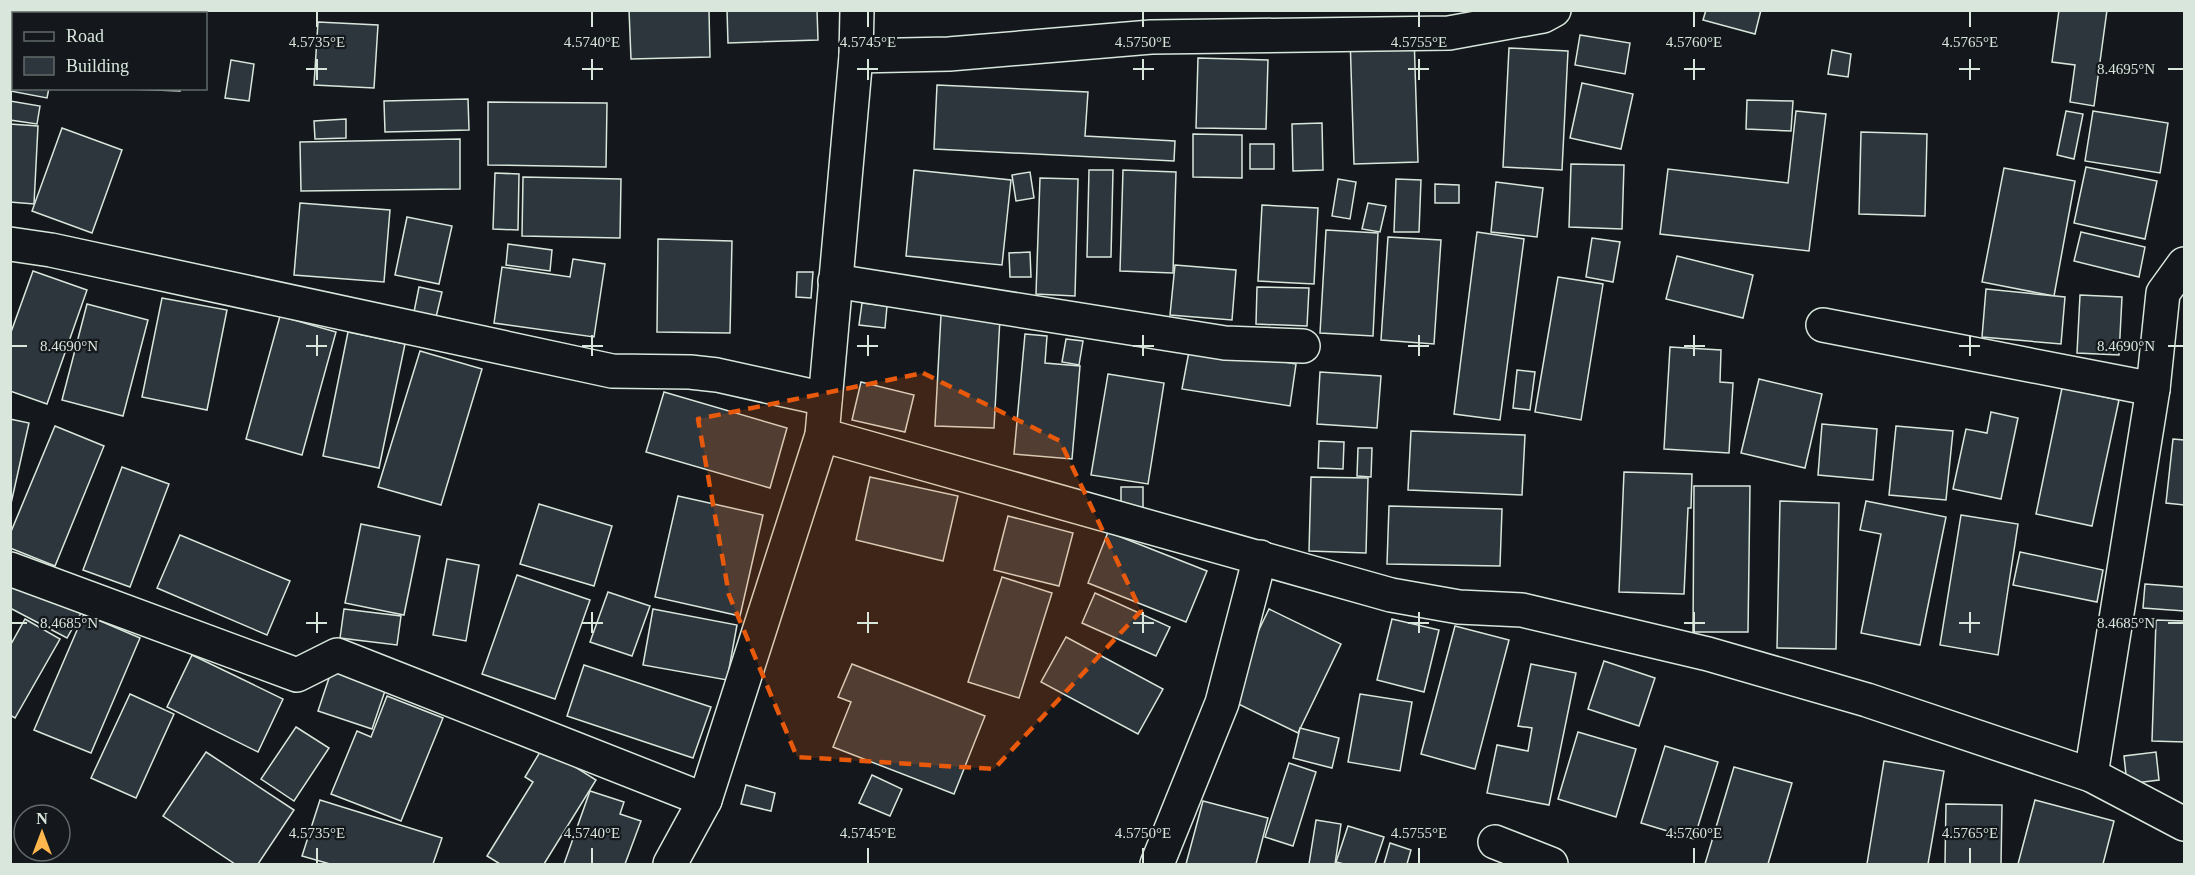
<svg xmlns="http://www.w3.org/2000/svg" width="2195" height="875" viewBox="0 0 2195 875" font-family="'Times New Roman',serif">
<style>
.building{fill:#2c363c;stroke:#d8e6dc;stroke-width:1.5}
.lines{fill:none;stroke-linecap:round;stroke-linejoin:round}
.minor-casing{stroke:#d8e6dc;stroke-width:36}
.minor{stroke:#14181c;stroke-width:33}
.marked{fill:#e8590c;fill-opacity:0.2;stroke:#e8590c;stroke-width:4.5;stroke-dasharray:12 8;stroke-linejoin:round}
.ticks{fill:none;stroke:#d8e6dc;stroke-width:2}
.ticks-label{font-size:15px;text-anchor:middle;fill:#d8e6dc;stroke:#14181c;stroke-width:4.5;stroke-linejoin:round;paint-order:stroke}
</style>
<rect width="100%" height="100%" fill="#14181c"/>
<!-- building -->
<g class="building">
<rect x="77" y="10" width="51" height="4"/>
<polygon points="629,10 709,10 710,57 631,59"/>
<polygon points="727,10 817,10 818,40 728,43"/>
<polygon points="1706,10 1761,10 1755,34 1703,20"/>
<polygon points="2059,10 2107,10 2094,106 2070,102 2075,65 2052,62"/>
<polygon points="318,22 378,25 374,88 314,85"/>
<polygon points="14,30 14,88 49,88 47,98 10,91 10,45"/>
<polygon points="1414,35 1418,162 1354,164 1350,36"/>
<polygon points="1580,35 1630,43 1625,74 1575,65"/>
<polygon points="1509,48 1568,51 1562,170 1503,167"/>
<polygon points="1832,50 1851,54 1848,77 1828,74"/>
<polygon points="1198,58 1268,60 1266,129 1196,128"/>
<polygon points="231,60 254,64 249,101 225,98"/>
<polygon points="1582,83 1633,94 1621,149 1570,138"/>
<polygon points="937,85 1088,92 1085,136 1175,141 1174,161 934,149"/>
<polygon points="103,88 180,88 180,91"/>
<polygon points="468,99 469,130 385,132 384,101"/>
<polygon points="1747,100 1793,101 1791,131 1746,129"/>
<polygon points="10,101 40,106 37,124 10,120"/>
<polygon points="488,102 607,103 606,167 488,165"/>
<polygon points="1796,111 1826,114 1809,251 1660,234 1668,169 1788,183"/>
<polygon points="2066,111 2083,114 2074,159 2057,155"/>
<polygon points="2093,111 2168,123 2160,173 2085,161"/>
<polygon points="346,119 346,138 315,139 314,121"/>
<polygon points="1322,123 1323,170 1293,171 1292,124"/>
<polygon points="10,124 38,126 34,204 10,202"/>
<polygon points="62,128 122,150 92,233 32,211"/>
<polygon points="1861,132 1927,134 1925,216 1859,214"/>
<polygon points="1193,134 1242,135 1242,178 1193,177"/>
<polygon points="460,139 460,189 301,191 300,142"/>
<rect x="1250" y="144" width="24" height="25"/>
<polygon points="1571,164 1624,165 1622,229 1569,227"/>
<polygon points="2086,167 2157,181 2145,239 2074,223"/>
<polygon points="2004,168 2075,181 2054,296 1982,282"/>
<polygon points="914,170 1011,180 1002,265 906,256"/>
<polygon points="1089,170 1113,170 1111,257 1087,257"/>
<polygon points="1123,170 1176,172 1173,273 1120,271"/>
<polygon points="1030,172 1034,198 1016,201 1012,175"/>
<polygon points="495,173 519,174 518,230 493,229"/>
<polygon points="523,177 621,179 620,238 522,236"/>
<polygon points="1040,178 1078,179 1075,296 1036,294"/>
<polygon points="1338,179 1356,182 1350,219 1332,216"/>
<polygon points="1396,179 1421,180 1419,232 1394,232"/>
<polygon points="1496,182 1543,188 1537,237 1491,232"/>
<polygon points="1435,184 1459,185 1459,203 1435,203"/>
<polygon points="300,203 390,210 384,282 294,275"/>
<polygon points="1368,203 1386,206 1380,232 1362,229"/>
<polygon points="1262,205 1318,208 1314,284 1258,281"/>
<polygon points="407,217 452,226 439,284 395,275"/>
<polygon points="1326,230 1378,233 1373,336 1320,333"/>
<polygon points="1477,232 1524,239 1500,420 1454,414"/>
<polygon points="2081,232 2145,247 2139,277 2074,261"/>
<polygon points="1388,237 1441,240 1434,344 1381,340"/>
<polygon points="1592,238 1620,242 1613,282 1586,277"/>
<polygon points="658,239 732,241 730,333 657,332"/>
<polygon points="508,244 552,250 550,271 506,265"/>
<polygon points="1030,252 1031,277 1010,277 1009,253"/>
<polygon points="1677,256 1753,275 1743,318 1666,299"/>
<polygon points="573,259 605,264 594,337 494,323 502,267 570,277"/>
<polygon points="1175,265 1236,270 1232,320 1170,315"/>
<polygon points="33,271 87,290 47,404 10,391 10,335"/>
<polygon points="797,272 813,272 811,298 796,297"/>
<polygon points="1558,277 1603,284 1581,420 1535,412"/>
<polygon points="419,287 442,292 436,317 414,312"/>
<polygon points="1257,287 1309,288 1307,326 1256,324"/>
<polygon points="1986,289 2065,297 2061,344 1982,337"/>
<polygon points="2080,295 2122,297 2119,355 2077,353"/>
<polygon points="162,298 227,310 207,410 142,397"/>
<polygon points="862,303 887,306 885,328 859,325"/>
<polygon points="87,304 148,320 123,416 62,400"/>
<polygon points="941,315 1000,318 994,428 935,426"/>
<polygon points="280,316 336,332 302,455 246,439"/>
<polygon points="348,332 405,344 379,468 323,456"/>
<polygon points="1025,334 1047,336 1045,363 1080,366 1072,459 1014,454"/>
<polygon points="1066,339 1083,341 1079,365 1062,362"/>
<polygon points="1190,346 1296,364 1290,406 1182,389"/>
<polygon points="1670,347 1721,350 1720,382 1733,383 1729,453 1664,449"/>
<polygon points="420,351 482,369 441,505 378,487"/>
<polygon points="1517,370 1535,372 1530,410 1513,408"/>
<polygon points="1320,372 1381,376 1377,428 1317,424"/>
<polygon points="1108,374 1164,383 1148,484 1091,475"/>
<polygon points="1759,379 1822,394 1805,468 1741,453"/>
<polygon points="861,382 914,395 905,432 852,420"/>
<polygon points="2062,388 2119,400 2092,526 2036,514"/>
<polygon points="664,392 787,428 770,488 646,452"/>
<polygon points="1991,412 2018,418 2001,499 1953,489 1966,429 1987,433"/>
<polygon points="10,419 29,423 10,508"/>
<polygon points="1822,424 1877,429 1873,480 1818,475"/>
<polygon points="55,426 104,446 55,566 10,548 10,534"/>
<polygon points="1896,426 1953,431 1946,500 1889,495"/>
<polygon points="1411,431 1525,435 1522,495 1408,490"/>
<polygon points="2173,439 2184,440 2184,505 2166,503"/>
<polygon points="1319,441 1344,442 1343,469 1318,468"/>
<polygon points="1358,448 1372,448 1371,477 1357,476"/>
<polygon points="122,467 169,484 130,587 83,570"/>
<polygon points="1624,472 1692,474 1691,508 1688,508 1684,594 1619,592"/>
<polygon points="870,477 958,496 943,561 856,540"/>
<polygon points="1311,477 1368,478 1366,553 1309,551"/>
<polygon points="1694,486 1750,486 1748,632 1693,632"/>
<rect x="1121" y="487" width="22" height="22"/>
<polygon points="678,496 763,515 740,616 655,597"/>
<polygon points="1780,501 1839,503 1836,649 1777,648"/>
<polygon points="1866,501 1946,517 1920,645 1861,633 1881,534 1860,530"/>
<polygon points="539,504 612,526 594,586 520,564"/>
<polygon points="1389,506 1502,509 1500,566 1387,564"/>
<polygon points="1961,515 2018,524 1998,655 1940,645"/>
<polygon points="1008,516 1073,533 1059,586 994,570"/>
<polygon points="361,524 420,536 404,615 345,603"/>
<polygon points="1108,532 1207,571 1186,622 1088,583"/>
<polygon points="180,535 290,581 267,635 157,588"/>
<polygon points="2020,552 2103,570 2097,602 2013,585"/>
<polygon points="447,559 479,565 466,641 433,635"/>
<polygon points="517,575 590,600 555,699 482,674"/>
<polygon points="11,576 81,613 67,638 10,608"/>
<polygon points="1002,577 1052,593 1019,698 968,682"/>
<polygon points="2145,584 2184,587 2184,611 2143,608"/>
<polygon points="608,592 650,606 632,656 590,642"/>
<polygon points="1095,593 1170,627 1156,656 1082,623"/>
<polygon points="344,609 401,616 397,645 340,638"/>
<polygon points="653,609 737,625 727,680 643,665"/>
<polygon points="1269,609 1341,644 1298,733 1226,698"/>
<polygon points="84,614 140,638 91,753 34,730"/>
<polygon points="25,619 60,639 15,718 10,715 10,646"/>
<polygon points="1392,619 1439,630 1424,692 1377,680"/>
<polygon points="2156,620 2184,621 2184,742 2152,741"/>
<polygon points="1455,626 1509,640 1475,769 1421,754"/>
<polygon points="1066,637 1163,689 1138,734 1041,682"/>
<polygon points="192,655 283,699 258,752 167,707"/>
<polygon points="1604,661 1655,678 1639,726 1588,709"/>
<polygon points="852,664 985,716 954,794 833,747 851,702 838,697"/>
<polygon points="1531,664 1576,673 1549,805 1487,793 1497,745 1528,751 1532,728 1518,726"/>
<polygon points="584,665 711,707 693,758 567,716"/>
<polygon points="332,669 386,688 372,729 318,711"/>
<polygon points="130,694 174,714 136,798 91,778"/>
<polygon points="1360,694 1412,702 1400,771 1348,762"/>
<polygon points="387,696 443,718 401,821 331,794 357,731 371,737"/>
<polygon points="296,727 329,748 294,801 261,779"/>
<polygon points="1300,728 1339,738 1332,768 1293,758"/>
<polygon points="1578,732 1636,749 1616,817 1558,799"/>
<polygon points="1665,746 1718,762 1694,839 1641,823"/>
<polygon points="543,747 596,780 544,864 500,864 487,856 533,782 525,777"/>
<polygon points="206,752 294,810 258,864 235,864 163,816"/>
<polygon points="2156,752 2159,780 2127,784 2124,756"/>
<polygon points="1884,761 1944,771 1928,864 1867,864"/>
<polygon points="1289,763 1316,772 1293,846 1265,837"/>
<polygon points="1734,767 1792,783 1768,864 1705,864"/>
<polygon points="872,775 902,789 890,816 859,803"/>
<polygon points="746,785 775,793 771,811 741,804"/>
<polygon points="590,791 624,802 620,814 641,821 625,864 564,864"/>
<polygon points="320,800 442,838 433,864 330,864 302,856"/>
<polygon points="2035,800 2114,821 2103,864 2018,864"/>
<polygon points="1203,801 1268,818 1256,864 1186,864"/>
<polygon points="1946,804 2002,805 2001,864 1945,864"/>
<polygon points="1316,820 1341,824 1335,864 1309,864"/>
<polygon points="1348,826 1384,837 1375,864 1344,864 1336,862"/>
<polygon points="1390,843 1411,850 1407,864 1384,864"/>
</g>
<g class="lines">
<defs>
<g id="minor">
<polyline points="856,56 949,54 1151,37 1449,33 1543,16 1554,10"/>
<polyline points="10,244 51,250 612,371 690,372 717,375 825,399"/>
<polyline points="835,281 1225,343 1303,346"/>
<polyline points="1823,325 2153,389"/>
<polyline points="822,435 1391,595 1459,607 1522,610 1708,654 1867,700 2091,775 2184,824"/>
<polyline points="10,569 297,675 337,655 705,800"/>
<polyline points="2091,775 2153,389 2163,293 2184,264"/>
<polyline points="1495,842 1551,864"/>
<polyline points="670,864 705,800 822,435 856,56 857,10"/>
<polyline points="1157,864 1222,703 1260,557"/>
</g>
</defs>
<!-- minor casing -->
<use href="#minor" class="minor-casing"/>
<!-- minor -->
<use href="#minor" class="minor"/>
</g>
<!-- marked area -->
<path class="marked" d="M923,373L1060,441L1141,611L994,769L797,757L729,595L698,419Z"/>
<!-- ticks -->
<path class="ticks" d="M317,12V27M592,12V27M868,12V27M1143,12V27M1419,12V27M1694,12V27M1970,12V27M317,59V80M592,59V80M868,59V80M1143,59V80M1419,59V80M1694,59V80M1970,59V80M306,69H327M582,69H603M857,69H878M1133,69H1154M1408,69H1429M1684,69H1705M1959,69H1980M2168,69H2183M317,335V356M592,335V356M868,335V356M1143,335V356M1419,335V356M1694,335V356M1970,335V356M12,346H27M306,346H327M582,346H603M857,346H878M1133,346H1154M1408,346H1429M1684,346H1705M1959,346H1980M2168,346H2183M317,612V633M592,612V633M868,612V633M1143,612V633M1419,612V633M1694,612V633M1970,612V633M12,623H27M306,623H327M582,623H603M857,623H878M1133,623H1154M1408,623H1429M1684,623H1705M1959,623H1980M2168,623H2183M317,848V863M592,848V863M868,848V863M1143,848V863M1419,848V863M1694,848V863M1970,848V863"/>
<g class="ticks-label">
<text x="317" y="47">4.5735°E</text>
<text x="592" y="47">4.5740°E</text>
<text x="868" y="47">4.5745°E</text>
<text x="1143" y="47">4.5750°E</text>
<text x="1419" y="47">4.5755°E</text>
<text x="1694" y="47">4.5760°E</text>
<text x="1970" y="47">4.5765°E</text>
<text x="2126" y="74">8.4695°N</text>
<text x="69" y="351">8.4690°N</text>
<text x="2126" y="351">8.4690°N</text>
<text x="69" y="628">8.4685°N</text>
<text x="2126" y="628">8.4685°N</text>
<text x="317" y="838">4.5735°E</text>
<text x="592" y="838">4.5740°E</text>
<text x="868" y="838">4.5745°E</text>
<text x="1143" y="838">4.5750°E</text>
<text x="1419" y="838">4.5755°E</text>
<text x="1694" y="838">4.5760°E</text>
<text x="1970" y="838">4.5765°E</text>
</g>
<!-- border -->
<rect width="2195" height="875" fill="none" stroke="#d8e6dc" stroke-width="24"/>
<!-- legend -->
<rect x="12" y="12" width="195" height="78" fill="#14181c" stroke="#626a69" stroke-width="1.5"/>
<rect x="24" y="32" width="30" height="9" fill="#14181c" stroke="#626a69" stroke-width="1.5"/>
<text x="66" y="42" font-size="18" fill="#d8e6dc">Road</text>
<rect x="24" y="57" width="30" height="18" fill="#2c363c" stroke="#626a69" stroke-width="1.5"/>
<text x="66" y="72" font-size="18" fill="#d8e6dc">Building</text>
<!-- north arrow -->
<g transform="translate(42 833)"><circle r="28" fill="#14181c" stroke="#626a69" stroke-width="1.5"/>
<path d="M0-4.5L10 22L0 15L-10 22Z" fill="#ffb74d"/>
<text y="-9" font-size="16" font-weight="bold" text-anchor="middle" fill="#d8e6dc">N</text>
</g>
</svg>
